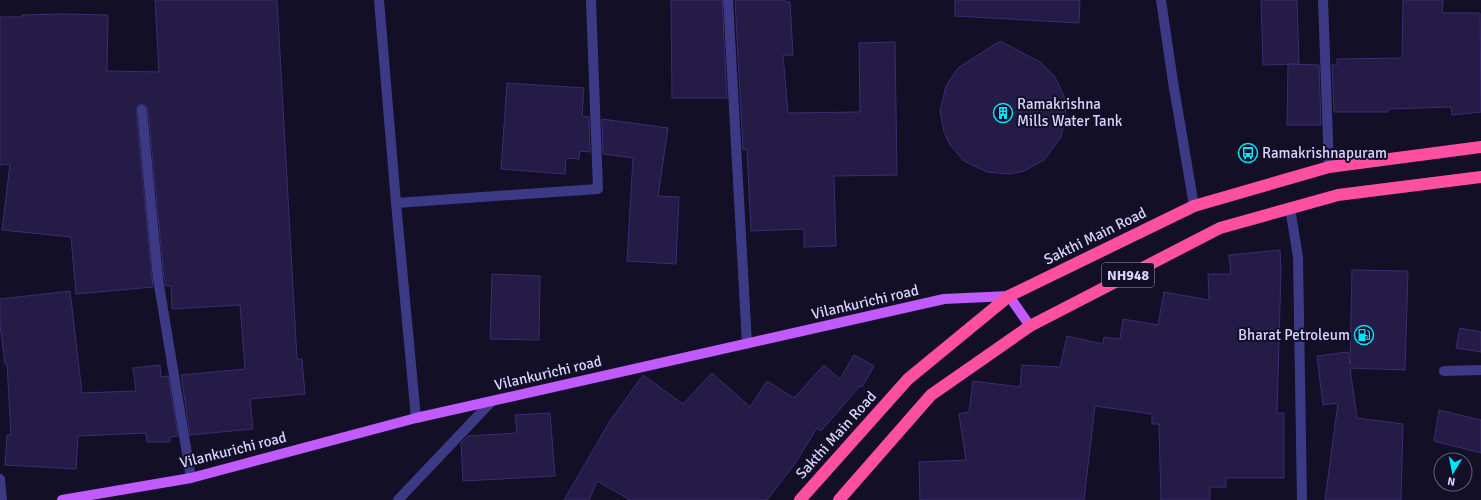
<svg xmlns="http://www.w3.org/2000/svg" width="1481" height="500" viewBox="0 0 1481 500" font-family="Signika,sans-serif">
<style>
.building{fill:#241b47;stroke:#3b2d73}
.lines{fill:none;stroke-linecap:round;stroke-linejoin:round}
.minor{stroke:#3d3a85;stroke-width:10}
.major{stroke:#c25bff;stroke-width:10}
.highway{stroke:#ff4fa3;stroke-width:12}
.labels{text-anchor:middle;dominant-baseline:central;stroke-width:4;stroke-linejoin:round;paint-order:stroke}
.shield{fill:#130f26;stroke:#9e99be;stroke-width:1}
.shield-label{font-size:14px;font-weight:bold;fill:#d9d4ff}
.poi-label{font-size:15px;fill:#d9d4ff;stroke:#130f26;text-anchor:start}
.street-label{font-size:15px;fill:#d9d4ff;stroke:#130f26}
</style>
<rect width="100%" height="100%" fill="#130f26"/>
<!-- building -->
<g class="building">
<polygon points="155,0 277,0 297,359 302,359 305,394 250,399 253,429 190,435 181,375 245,369 240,305 172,309 171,286 166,286 164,278 148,109 145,104 139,105 136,111 153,287 76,294 71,237 2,230 10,164 0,165 0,17 22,17 22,15 62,14 108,15 107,71 159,72"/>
<polygon points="671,0 722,0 727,98 672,98"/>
<polygon points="735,0 786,0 785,2 790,2 793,55 783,55 788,113 860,112 859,43 895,42 897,175 834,176 836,246 804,247 804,229 751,231 747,149 743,150"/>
<polygon points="955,0 1080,0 1079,23 955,16"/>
<polygon points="1261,0 1297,0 1299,64 1263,65"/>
<polygon points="1403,0 1443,0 1442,13 1480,13 1481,112 1452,115 1451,107 1388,109 1388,112 1334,112 1332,65 1337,65 1337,59 1402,58"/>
<polygon points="1000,41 1040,62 1055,77 1064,96 1066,116 1061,137 1044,160 1024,171 1009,174 987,172 964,161 950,145 944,132 940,111 946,86 958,68"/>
<polygon points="1288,64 1319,65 1321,125 1287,125"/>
<polygon points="507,83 584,88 582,116 589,117 590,152 580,151 579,159 566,158 565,174 501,169"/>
<polygon points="602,119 668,128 658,196 679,197 676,264 627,261 633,158 603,154"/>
<polygon points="1280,250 1281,270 1277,413 1284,413 1284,478 1226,478 1226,487 1210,487 1210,500 1161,500 1159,424 1152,424 1152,414 1095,406 1084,500 920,500 919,462 966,460 959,414 969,412 973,381 1020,387 1022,365 1060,367 1067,336 1103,344 1104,337 1120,339 1123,319 1158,325 1164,292 1209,300 1208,274 1231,274 1229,255"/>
<polygon points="1352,270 1408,271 1405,370 1350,368 1357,418 1403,424 1401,500 1325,500 1338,403 1323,405 1317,356 1348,352 1350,364"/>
<polygon points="492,274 540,276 539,340 490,339"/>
<polygon points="70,291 82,393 136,391 133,368 160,365 161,377 168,376 178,436 170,437 170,442 147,442 146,433 78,436 76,469 5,465 7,435 11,435 7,364 5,364 0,324 0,299"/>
<polygon points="1460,328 1481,332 1481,352 1456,348"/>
<polygon points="854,355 874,366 862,387 860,386 821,431 817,428 794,465 767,500 630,500 597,481 589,500 564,500 610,421 643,375 683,404 712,373 750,407 767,381 794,398 824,365 840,379"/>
<polygon points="1439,410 1481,420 1481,453 1434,441"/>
<polygon points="550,413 555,476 463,481 461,443 468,436 517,433 515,415"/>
</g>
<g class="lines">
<!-- minor -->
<g class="minor">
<polyline points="379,0 396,203 416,418"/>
<polyline points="728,0 747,344"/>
<polyline points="1161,0 1173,82 1194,206"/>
<polyline points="1323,0 1329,167"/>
<polyline points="142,110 158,279 191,478"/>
<polyline points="396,203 598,189 591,0"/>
<polyline points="1290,208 1298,257 1302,500"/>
<polyline points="1444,371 1481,370"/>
<polyline points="0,479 2,500"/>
<polyline points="398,500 492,401"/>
</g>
<!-- major -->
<polyline class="major" points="62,500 191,478 416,418 944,299 1009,296 1030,326"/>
<!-- highway -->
<g class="highway">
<polyline points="800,500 908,379 1009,296 1194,206 1329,167 1481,147"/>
<polyline points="839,500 931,395 1030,326 1220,228 1338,195 1481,177"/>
</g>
</g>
<!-- icons -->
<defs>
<symbol id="building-ring" viewBox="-11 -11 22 22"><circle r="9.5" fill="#130f26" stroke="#00e5ff" stroke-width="1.5"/><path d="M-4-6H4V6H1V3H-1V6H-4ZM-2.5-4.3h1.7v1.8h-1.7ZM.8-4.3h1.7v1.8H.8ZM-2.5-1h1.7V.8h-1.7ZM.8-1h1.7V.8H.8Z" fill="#00e5ff"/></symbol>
<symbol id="bus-ring" viewBox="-11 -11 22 22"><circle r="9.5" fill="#130f26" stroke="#00e5ff" stroke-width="1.5"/><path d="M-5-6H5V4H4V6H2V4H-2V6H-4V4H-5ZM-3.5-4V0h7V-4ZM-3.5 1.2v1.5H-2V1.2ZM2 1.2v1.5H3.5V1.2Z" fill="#00e5ff"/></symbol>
<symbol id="fuel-ring" viewBox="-11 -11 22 22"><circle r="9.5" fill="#130f26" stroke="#00e5ff" stroke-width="1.5"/><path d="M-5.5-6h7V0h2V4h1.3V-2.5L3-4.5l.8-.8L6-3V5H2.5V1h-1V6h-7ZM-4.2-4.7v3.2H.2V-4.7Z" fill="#00e5ff"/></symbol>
</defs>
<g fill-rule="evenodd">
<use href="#building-ring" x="992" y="102" width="22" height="22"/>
<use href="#bus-ring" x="1237" y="142" width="22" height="22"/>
<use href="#fuel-ring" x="1353" y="324" width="22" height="22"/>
</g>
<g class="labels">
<!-- shield labels -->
<rect class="shield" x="1102" y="263" width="52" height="24" rx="3"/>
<g class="shield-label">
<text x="1128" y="275">NH948</text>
</g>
<!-- poi labels -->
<g class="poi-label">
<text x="1017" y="104">Ramakrishna<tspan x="1017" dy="17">Mills Water Tank</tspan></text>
<text x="1262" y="153">Ramakrishnapuram</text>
<text x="1350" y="335" text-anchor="end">Bharat Petroleum</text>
</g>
<!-- street labels -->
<g class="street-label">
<text transform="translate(1095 236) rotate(-26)">Sakthi Main Road</text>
<text transform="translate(865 302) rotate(-13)">Vilankurichi road</text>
<text transform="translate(548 373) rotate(-13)">Vilankurichi road</text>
<text transform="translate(836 435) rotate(-48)">Sakthi Main Road</text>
<text transform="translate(233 450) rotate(-14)">Vilankurichi road</text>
</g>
</g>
<!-- north arrow -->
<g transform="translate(1453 472) rotate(190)"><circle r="19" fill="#130f26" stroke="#625e7d"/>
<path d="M0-3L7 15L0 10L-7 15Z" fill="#00e5ff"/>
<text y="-6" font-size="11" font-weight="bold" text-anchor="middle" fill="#d9d4ff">N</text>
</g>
</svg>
